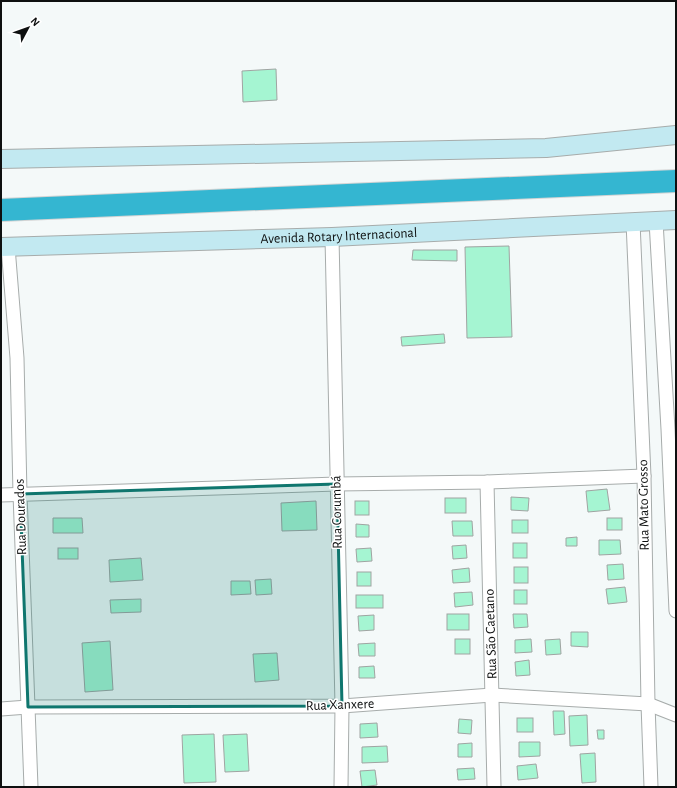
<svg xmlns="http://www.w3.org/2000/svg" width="677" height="788" viewBox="0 0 677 788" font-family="'Alegreya Sans',sans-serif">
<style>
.building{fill:#a5f5d2;stroke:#a0a4a2}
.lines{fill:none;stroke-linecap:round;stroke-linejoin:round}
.street-casing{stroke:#a7acab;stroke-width:15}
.secondary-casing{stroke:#a7acab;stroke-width:20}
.highway-casing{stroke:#d4d4d4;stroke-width:24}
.street{stroke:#fff;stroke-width:13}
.secondary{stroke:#c2e9f1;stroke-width:18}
.highway{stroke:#34b6d1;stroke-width:22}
.marked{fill:#0f766e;fill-opacity:0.2;stroke:#0f766e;stroke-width:3;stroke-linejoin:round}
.labels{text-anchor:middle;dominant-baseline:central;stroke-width:3;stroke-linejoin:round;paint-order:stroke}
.street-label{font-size:14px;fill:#0e1010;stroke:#fff}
</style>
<rect width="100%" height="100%" fill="#f4f9f9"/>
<!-- building -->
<g class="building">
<polygon points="276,69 277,100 243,102 242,71"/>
<polygon points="509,246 512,337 467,338 465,247"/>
<polygon points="413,250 457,250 457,261 412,260"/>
<polygon points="444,334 445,343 402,346 401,337"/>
<polygon points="607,489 610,510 588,512 586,491"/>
<polygon points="511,497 529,498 528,511 511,510"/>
<rect x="445" y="498" width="21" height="15"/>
<polygon points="316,501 317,530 282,531 281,503"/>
<rect x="355" y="501" width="14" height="14"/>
<polygon points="53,518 82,518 83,533 53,533"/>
<rect x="607" y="518" width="15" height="12"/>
<rect x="512" y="520" width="16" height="13"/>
<polygon points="452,521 472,521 473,536 453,536"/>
<polygon points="356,524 369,525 369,537 356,537"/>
<polygon points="577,537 577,546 566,546 566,538"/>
<polygon points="599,540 620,540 621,554 599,555"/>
<rect x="513" y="543" width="14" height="15"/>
<polygon points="466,545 467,558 453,559 452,546"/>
<rect x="58" y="548" width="20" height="11"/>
<polygon points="371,548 372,561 357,562 356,549"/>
<polygon points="141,558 143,580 110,582 109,560"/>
<polygon points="623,564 624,579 608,580 607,565"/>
<rect x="514" y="567" width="14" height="16"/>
<polygon points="469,568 470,582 453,583 452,570"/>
<rect x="357" y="572" width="14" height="14"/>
<polygon points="271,579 272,594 256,595 255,580"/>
<polygon points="231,581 250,581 251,594 231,595"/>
<polygon points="625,587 627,602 608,604 606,589"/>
<rect x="514" y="590" width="13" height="14"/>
<polygon points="472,592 473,605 455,607 454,593"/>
<rect x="356" y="595" width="27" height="13"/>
<polygon points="141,599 141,612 111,613 110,600"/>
<rect x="447" y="614" width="22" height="16"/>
<polygon points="513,614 527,614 528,627 514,628"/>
<polygon points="374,615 374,630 359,631 358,616"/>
<polygon points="571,632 588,632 588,647 571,646"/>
<rect x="455" y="639" width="15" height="15"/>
<polygon points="531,639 532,652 515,653 515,640"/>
<polygon points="560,639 561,654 546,655 545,640"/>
<polygon points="110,641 113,690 85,692 82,643"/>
<polygon points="375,643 375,656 359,656 358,644"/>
<polygon points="277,653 279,680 255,682 253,654"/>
<polygon points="529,660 530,675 516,676 515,662"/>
<polygon points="374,666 375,678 359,678 359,667"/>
<polygon points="553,711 564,711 565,734 554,735"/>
<polygon points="587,715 588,745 570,746 569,716"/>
<rect x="517" y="718" width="16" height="14"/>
<polygon points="459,719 472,720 471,734 458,733"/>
<polygon points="377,723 378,737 360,738 360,724"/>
<polygon points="597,730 604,730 604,739 598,739"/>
<polygon points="214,734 216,782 184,783 182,735"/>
<polygon points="247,734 249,771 225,772 223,735"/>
<polygon points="519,742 540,742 540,756 519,757"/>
<polygon points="472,743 472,757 458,757 458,744"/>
<polygon points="387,746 388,762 362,763 362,747"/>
<polygon points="595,753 596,782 582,783 580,754"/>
<polygon points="536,764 538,778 518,780 517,766"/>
<polygon points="474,768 475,779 458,780 457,769"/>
<polygon points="375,770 377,785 362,787 360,771"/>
</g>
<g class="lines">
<defs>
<g id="street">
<polyline points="656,221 668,429 676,611"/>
<polyline points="633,222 644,476 648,704 651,787"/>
<polyline points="332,237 342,706 341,787"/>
<polyline points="8,247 17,358 20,494 31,787"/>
<polyline points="487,482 494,787"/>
<polyline points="1,495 337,484 487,482 644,476"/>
<polyline points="1,709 28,707 342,706 492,695 648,704 676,715"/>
</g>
<g id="secondary">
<polyline points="1,159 546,148 676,135"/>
<path id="s1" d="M1,247L332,237L656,221L676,220"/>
</g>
<polyline id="highway" points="1,210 676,181"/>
</defs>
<!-- street casing -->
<use href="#street" class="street-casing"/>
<!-- secondary casing -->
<use href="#secondary" class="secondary-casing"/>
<!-- highway casing -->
<use href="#highway" class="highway-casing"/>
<!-- street -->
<use href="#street" class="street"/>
<!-- secondary -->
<use href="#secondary" class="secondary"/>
<!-- highway -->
<use href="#highway" class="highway"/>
</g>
<!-- marked area -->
<path class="marked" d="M337,484L342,706L28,707L20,494Z"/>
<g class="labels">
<!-- street labels -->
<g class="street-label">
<text stroke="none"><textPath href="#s1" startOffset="338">Avenida Rotary Internacional</textPath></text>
<text transform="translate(644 505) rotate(-91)">Rua Mato Grosso</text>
<text transform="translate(337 512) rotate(-91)">Rua Corumbá</text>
<text transform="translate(21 517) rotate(-92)">Rua Dourados</text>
<text transform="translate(491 634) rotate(-92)">Rua São Caetano</text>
<text transform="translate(340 705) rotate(-2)">Rua Xanxere</text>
</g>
</g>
<!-- border -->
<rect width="677" height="788" fill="none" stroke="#0e1010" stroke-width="4"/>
<!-- north arrow -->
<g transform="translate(28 28) rotate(49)" stroke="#ffffff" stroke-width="3" paint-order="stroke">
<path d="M0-3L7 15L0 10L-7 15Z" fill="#0e1010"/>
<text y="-6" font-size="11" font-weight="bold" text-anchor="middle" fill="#0e1010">N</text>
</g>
</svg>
